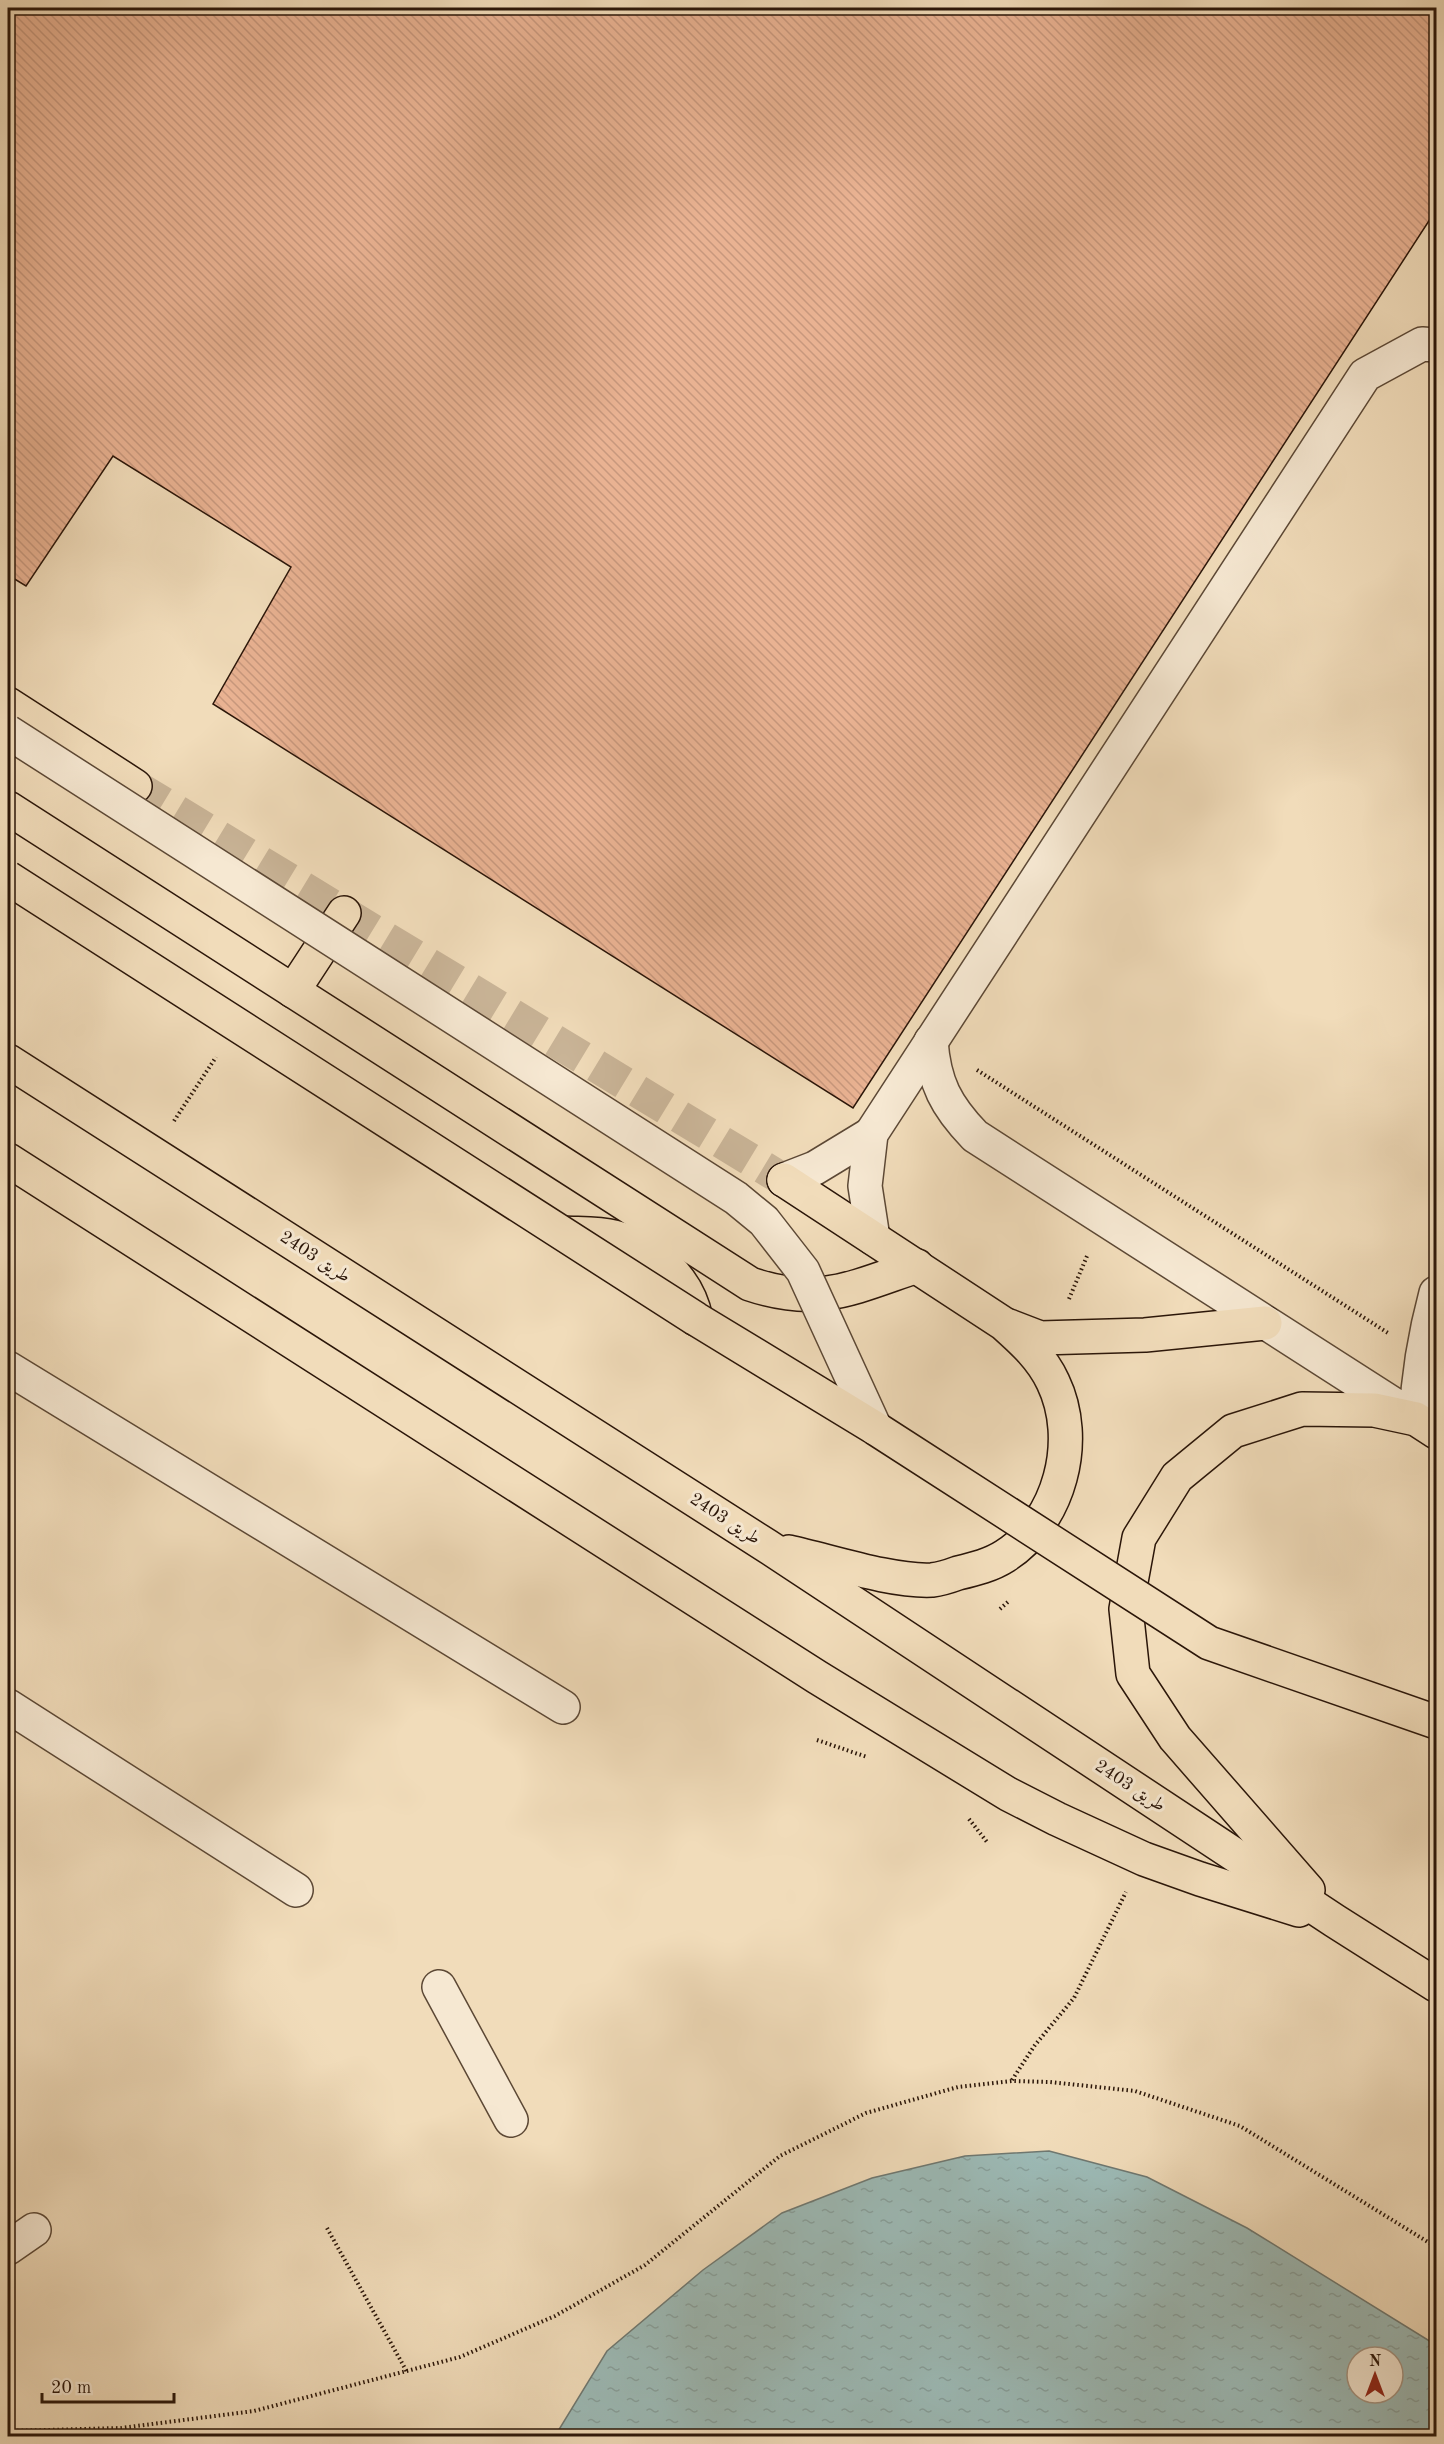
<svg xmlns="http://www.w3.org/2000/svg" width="1444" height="2444" viewBox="0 0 1444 2444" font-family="'Old Standard TT',Amiri,serif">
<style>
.water{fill:url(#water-ripples);stroke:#6f7871;stroke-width:1.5;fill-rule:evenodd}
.building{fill:url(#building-back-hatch);stroke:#2b1609;stroke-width:1.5}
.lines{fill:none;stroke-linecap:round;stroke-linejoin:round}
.major-tunnel{stroke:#c9b497;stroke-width:33;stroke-dasharray:33 16;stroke-linecap:butt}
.minor-casing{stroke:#5c4835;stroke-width:36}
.major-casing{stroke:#2b1609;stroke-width:36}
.path{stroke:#2b1609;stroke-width:4;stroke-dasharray:1.5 3;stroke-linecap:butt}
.minor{stroke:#f6e8d2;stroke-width:33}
.major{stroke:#f1dcba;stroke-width:33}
.minor-bridge-casing{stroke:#5c4835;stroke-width:36;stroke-linecap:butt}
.major-bridge-casing{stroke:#2b1609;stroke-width:36;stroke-linecap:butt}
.minor-bridge{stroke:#f6e8d2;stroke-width:33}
.major-bridge{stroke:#f1dcba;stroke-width:33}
.labels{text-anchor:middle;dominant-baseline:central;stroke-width:6;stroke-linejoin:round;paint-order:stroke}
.street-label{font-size:18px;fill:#2b1609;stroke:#f6e8d2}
</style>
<defs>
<pattern id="water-ripples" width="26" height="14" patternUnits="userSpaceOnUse" patternTransform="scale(1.5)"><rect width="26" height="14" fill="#9cbab6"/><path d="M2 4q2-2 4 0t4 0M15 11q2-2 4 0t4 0" fill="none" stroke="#879f9b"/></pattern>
<pattern id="building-back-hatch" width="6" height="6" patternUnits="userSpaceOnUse" patternTransform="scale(1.5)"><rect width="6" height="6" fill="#e9b292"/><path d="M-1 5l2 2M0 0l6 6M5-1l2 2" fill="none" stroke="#c8987d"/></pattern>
</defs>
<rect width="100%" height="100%" fill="#f1dcba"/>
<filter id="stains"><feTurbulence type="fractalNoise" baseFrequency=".00333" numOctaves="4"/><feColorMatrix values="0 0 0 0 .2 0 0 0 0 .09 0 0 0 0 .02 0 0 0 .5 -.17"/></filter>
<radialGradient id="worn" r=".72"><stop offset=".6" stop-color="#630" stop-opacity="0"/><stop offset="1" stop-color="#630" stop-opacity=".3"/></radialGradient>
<!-- water -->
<path class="water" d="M1049,2151L1147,2177L1247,2228L1436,2345V2436H555L607,2351L703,2270L782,2213L872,2178L965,2156ZM1357,2357H1393V2393H1357Z"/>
<!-- building -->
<polygon class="building" points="8,8 1436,8 1436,210 853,1108 213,704 291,567 113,456 26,586 8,575"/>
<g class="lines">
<!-- major-tunnel -->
<polyline class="major-tunnel" points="135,786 784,1180"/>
<defs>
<g id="minor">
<path d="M931,1041C934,1083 946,1106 975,1136L1416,1419C1418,1376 1425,1334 1436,1293"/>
<polyline points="784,1180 815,1168 871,1134"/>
<polyline points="873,1238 865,1186 871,1134 1365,375 1422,344 1436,345"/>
<polyline points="8,1368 563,1707"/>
<polyline points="8,1706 296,1890"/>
<polyline points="439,1987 511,2120"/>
<polyline points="8,2248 34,2230"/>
</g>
<g id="major">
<polyline points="8,704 135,786"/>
<path d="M8,808L750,1284C818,1307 852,1288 917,1266"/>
<polyline points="293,991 344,913"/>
<polyline points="8,1061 767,1546 1335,1921 1436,1985"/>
<polyline points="8,1160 817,1677 1008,1794 1057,1819 1144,1859 1200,1879 1299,1910"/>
<path d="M784,1180L1004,1324C1023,1341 1042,1358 1053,1382C1081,1440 1060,1521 1005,1556C991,1565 975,1569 958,1573C950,1576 941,1579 932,1580C892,1582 830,1561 789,1552"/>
<path d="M563,1233C579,1234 598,1233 614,1237C653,1247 688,1278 696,1319"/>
<polyline points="1009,1326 1040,1338 1145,1335 1265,1323"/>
<polyline points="1308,1890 1175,1738 1133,1674 1126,1609 1139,1538 1177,1477 1233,1431 1302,1409 1374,1410 1416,1419 1436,1432"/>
</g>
</defs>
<!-- minor casing -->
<use href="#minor" class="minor-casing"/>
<!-- major casing -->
<use href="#major" class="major-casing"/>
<!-- path -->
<g class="path">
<polyline points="977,1070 1388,1333"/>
<polyline points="174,1121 216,1057"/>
<polyline points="1069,1299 1087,1256"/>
<polyline points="1000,1609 1010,1600"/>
<polyline points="817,1740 867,1757"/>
<polyline points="969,1819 987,1842"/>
<polyline points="1012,2080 1035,2045 1074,1998 1126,1892"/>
<polyline points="327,2228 407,2372"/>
<polyline points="8,2431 121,2428 254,2411 460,2357 555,2316 645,2265 780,2156 866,2113 958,2087 1012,2081 1050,2082 1135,2091 1240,2126 1436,2247"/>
</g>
<!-- minor -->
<use href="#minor" class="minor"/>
<!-- major -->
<use href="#major" class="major"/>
<defs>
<polyline id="minor-bridge" points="8,732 736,1198 764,1221 803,1271 875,1428"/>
<polyline id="major-bridge" points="8,878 696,1319 875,1428 1209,1643 1436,1722"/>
</defs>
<!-- minor-bridge casing -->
<use href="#minor-bridge" class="minor-bridge-casing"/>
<!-- major-bridge casing -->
<use href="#major-bridge" class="major-bridge-casing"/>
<!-- minor-bridge -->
<use href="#minor-bridge" class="minor-bridge"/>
<!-- major-bridge -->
<use href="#major-bridge" class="major-bridge"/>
</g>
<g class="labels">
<!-- street labels -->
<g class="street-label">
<text transform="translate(315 1257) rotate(33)">طريق 2403</text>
<text transform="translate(725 1519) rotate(33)">طريق 2403</text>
<text transform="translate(1130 1786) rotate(33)">طريق 2403</text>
</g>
</g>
<!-- margin -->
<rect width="1444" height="2444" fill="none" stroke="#f1dcba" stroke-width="30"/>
<rect x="9" y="9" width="1426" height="2426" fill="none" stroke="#2b1609" stroke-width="3"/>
<rect x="15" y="15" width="1414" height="2414" fill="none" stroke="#2b1609" stroke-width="1.5"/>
<!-- north arrow -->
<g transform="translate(1375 2375)"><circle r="28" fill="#f6e8d2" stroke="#a59482" stroke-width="1.5"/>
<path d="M0-4.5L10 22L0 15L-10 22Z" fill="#8f2418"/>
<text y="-9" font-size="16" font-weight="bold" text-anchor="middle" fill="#2b1609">N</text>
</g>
<!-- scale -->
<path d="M42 2393v9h132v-9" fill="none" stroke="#2b1609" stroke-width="3"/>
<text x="51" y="2393" font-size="18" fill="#2b1609" stroke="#f6e8d2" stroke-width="4.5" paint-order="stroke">20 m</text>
<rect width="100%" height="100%" filter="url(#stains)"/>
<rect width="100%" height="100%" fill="url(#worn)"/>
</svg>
